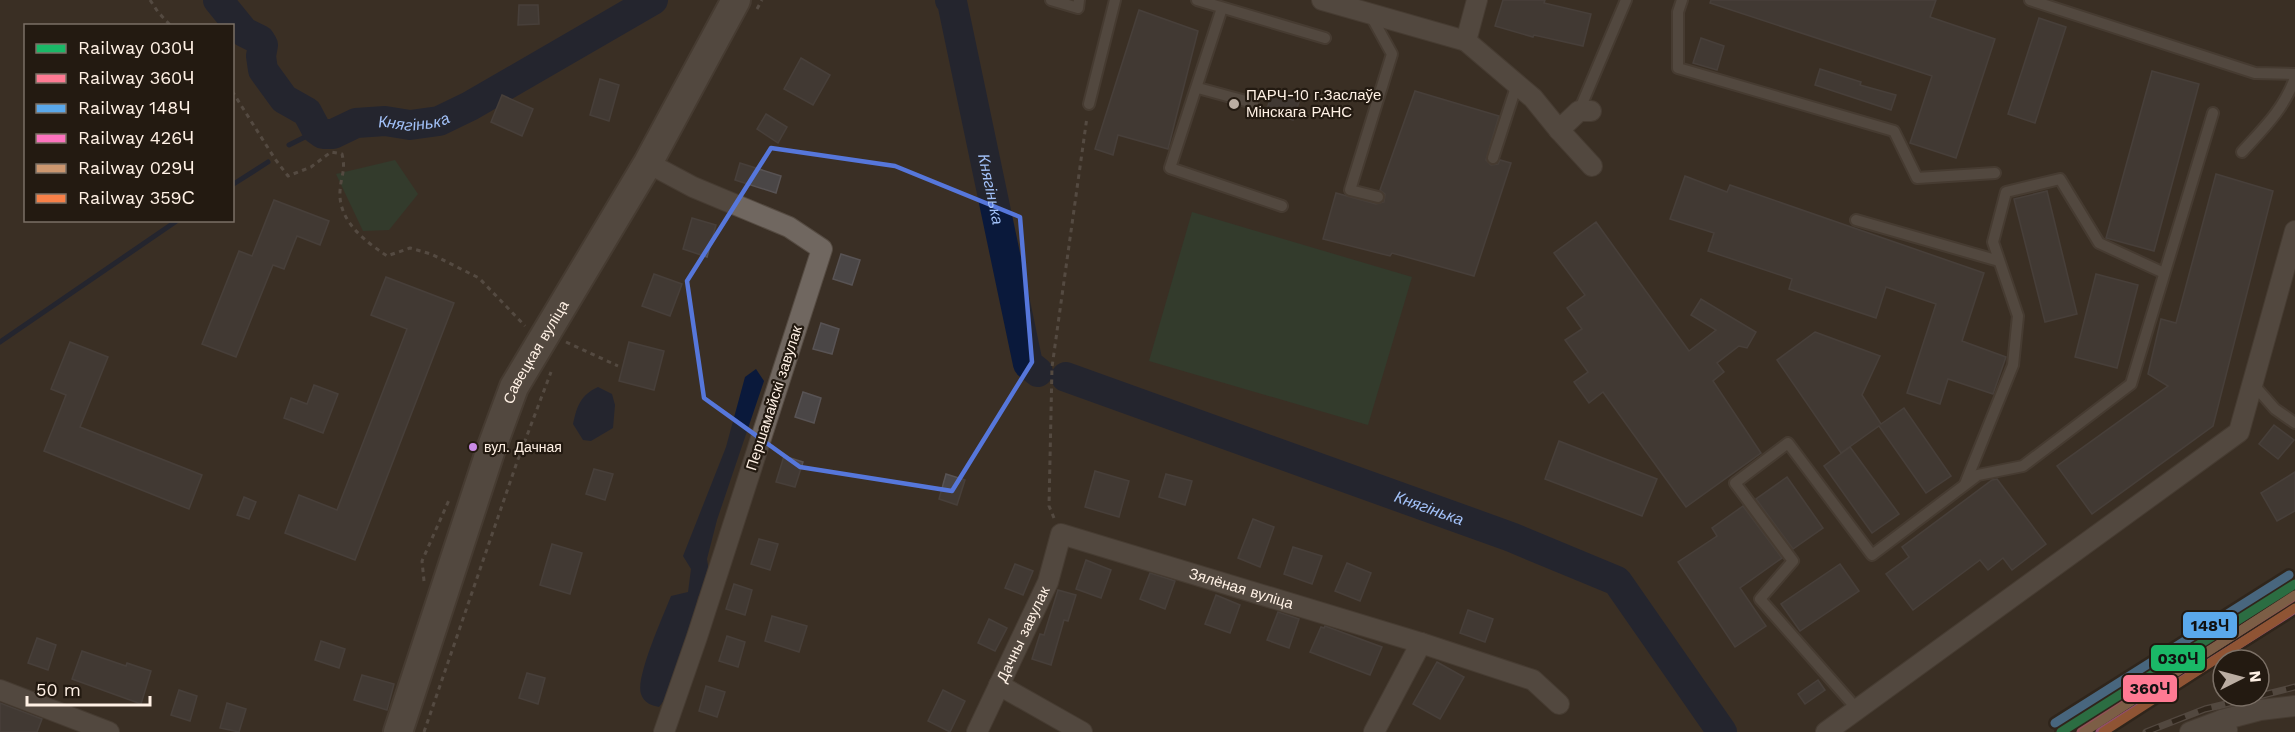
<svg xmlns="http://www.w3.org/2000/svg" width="2295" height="732" viewBox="0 0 2295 732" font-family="'Work Sans',sans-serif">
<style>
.green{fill:#2a4935}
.water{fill:#0a193b}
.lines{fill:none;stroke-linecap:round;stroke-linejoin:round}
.stream{stroke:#0a193b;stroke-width:5}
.river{stroke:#0a193b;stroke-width:30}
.building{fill:#4a4646;stroke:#585354;stroke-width:1.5}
.lane-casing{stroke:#554b42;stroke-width:14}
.street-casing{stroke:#554b42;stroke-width:22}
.secondary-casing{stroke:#554b42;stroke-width:32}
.path{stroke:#746b64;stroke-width:3;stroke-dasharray:4.5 4.5;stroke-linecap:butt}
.lane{stroke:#706760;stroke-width:10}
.street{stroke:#706760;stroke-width:20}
.secondary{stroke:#706760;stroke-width:28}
.rail-casing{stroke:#706660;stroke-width:7}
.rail{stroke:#231a11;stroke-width:4.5;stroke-dasharray:14;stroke-linecap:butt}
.rail-1-casing{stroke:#231a11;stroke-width:14}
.rail-2-casing{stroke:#231a11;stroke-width:14}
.rail-3-casing{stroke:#231a11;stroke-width:14}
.rail-4-casing{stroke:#231a11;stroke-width:14}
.rail-5-casing{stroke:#231a11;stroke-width:14}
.rail-6-casing{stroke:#231a11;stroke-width:14}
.rail-1{stroke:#1ab867;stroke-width:9}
.rail-2{stroke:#fe7a93;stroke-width:9}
.rail-3{stroke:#5aa8eb;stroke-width:9}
.rail-4{stroke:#fc73be;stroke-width:9}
.rail-5{stroke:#cd976f;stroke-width:9}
.rail-6{stroke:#f78048;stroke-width:9}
.marked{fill:none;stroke:#5677db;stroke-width:4.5;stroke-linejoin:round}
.poi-dot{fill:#baada2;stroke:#231a11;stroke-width:2}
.bus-dot{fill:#ca8be6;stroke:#231a11;stroke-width:2}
.labels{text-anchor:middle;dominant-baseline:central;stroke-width:4.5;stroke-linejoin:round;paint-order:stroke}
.bus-label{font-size:14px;fill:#fff1e5;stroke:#231a11;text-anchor:start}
.poi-label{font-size:15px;fill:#fff1e5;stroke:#231a11;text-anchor:start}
.street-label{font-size:15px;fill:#fff1e5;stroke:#231a11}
.water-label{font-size:16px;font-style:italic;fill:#a2c1f8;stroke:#231a11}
.line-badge{stroke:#231a11;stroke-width:2}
.pale-badge-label{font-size:16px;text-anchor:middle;font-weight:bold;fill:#111}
</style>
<rect width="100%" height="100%" fill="#3a2f25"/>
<!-- green -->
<g class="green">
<polygon points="395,160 418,194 389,230 363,231 336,174"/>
<polygon points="1192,212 1412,277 1368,425 1149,361"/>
</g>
<!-- water -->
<g class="water">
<path d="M756,369L764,381L717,520L707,559L710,578L698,597L689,644L666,698L659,707C651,705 644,703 641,694C635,678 664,614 671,596L688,592L691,569L683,556L726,447L745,377Z"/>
<path d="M598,387L612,394L615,405L613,428L591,441L583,440L573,424C577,405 581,395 598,387Z"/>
</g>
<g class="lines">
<!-- stream -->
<g class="stream">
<polyline points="289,145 307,136 316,129"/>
<polyline points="232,185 268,162"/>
<polyline points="0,342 178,220"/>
</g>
<!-- river -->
<g class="river">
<path id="s1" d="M218,0L244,32L260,40L263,45L261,56L263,70L284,99L307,112L316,129L323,134H333L356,123L385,121L410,125L439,121L470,106L653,0"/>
<path id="s2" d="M950,0L952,2L1028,364L1038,372"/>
<path id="s3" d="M1066,377L1511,537L1617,581L1722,732"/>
</g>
</g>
<!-- building -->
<g class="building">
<polygon points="1503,0 1545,0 1544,3 1591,14 1583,46 1534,35 1533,37 1495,26"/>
<polygon points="1711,0 1936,0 1930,17 1995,39 1956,158 1910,143 1932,76 1710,3"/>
<polygon points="519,5 538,5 539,24 518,25"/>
<polygon points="1139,10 1198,31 1168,149 1118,135 1113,155 1095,149"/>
<polygon points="2039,18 2066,27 2035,123 2008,114"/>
<polygon points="1701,38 1724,46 1717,70 1693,63"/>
<polygon points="801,58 830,75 813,105 784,89"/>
<polygon points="1820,69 1861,82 1860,85 1896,95 1891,110 1815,85"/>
<polygon points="2152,71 2199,84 2154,251 2106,238"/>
<polygon points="600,79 619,85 609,121 590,115"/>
<polygon points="1274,89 1300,99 1293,120 1266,111"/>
<polygon points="1415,91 1499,116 1486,160 1491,165 1498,164 1500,160 1511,163 1474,276 1392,253 1390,256 1323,239 1336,193 1376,204 1384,202 1385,194 1380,190"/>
<polygon points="502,95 533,109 522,136 491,122"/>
<polygon points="766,114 787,127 778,143 757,129"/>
<polygon points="740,163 781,176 776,193 735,180"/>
<polygon points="2216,174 2273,191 2213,426 2092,514 2057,466 2168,386 2148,374 2161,319 2176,323"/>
<polygon points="1685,176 1727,192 1730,185 1984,273 1962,341 2006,357 1993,394 1948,379 1940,404 1907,393 1936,304 1886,287 1876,318 1789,289 1792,279 1708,251 1714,233 1670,219"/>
<polygon points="2047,191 2077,314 2045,322 2014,199"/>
<polygon points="274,200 329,221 320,245 297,236 284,269 273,265 236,357 202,344 239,251 252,256"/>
<polygon points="692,218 716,225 707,257 683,249"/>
<polygon points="1596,222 1689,351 1716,330 1691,315 1701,299 1756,332 1747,348 1739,346 1717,363 1724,372 1713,381 1761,453 1686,507 1603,392 1589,403 1574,382 1588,372 1565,340 1582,329 1567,308 1585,295 1554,253"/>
<polygon points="841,254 860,260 852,285 833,279"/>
<polygon points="654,274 682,284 670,316 642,306"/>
<polygon points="2096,274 2138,285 2117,368 2075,357"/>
<polygon points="386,277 454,303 355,560 285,533 299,495 337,510 407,329 371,315"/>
<polygon points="821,323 839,329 832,354 813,349"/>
<polygon points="1815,332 1880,356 1862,395 1881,424 1904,408 1951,476 1926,493 1879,426 1841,453 1777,360"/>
<polygon points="70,342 108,357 80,427 202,475 189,509 44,451 66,395 51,389"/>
<polygon points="629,342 664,351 654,390 619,381"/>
<polygon points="314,385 338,394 323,433 284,418 291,398 307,404"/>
<polygon points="803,392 821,398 814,423 795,417"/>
<polygon points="2274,425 2294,440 2278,459 2259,444"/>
<polygon points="1559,441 1657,479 1642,516 1545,479"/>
<polygon points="1850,447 1899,514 1872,533 1824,466"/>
<polygon points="784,456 803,462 795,487 776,482"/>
<polygon points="594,469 613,474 605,500 586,494"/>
<polygon points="1095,471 1129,481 1119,517 1085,507"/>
<polygon points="2295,472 2295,511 2277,521 2261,493"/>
<polygon points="946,474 965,480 957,505 939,499"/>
<polygon points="1166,474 1192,481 1185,505 1159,497"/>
<polygon points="1787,477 1823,528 1793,549 1756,499"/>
<polygon points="1997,479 2046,544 2012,570 2003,558 1988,570 1980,560 1913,610 1886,574 1909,557 1902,547 1992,480"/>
<polygon points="244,497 256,502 249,519 237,515"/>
<polygon points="1743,506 1782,558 1740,588 1766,626 1735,647 1678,562 1717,536 1712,528"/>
<polygon points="1253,519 1274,527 1260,567 1238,558"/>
<polygon points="759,539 778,544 770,570 751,564"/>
<polygon points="552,544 582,553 570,594 540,585"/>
<polygon points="1293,547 1322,556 1312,584 1284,574"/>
<polygon points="1086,560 1111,570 1101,598 1076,589"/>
<polygon points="1347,563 1371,573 1360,601 1335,591"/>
<polygon points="1015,564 1033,571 1023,595 1005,588"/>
<polygon points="1840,564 1859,591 1800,631 1781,604"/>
<polygon points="1150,573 1175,581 1165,609 1140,599"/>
<polygon points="734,584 752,590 745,615 726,609"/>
<polygon points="1058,590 1076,595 1068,621 1064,620 1051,665 1032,659 1040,634 1044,635"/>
<polygon points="1216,595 1240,605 1230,633 1205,624"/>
<polygon points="1468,610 1493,619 1485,642 1460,633"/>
<polygon points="1278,612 1299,619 1289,648 1267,640"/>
<polygon points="772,616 807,626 799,652 765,641"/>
<polygon points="989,619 1007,628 995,651 978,643"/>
<polygon points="1325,626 1382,647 1370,675 1310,652 1321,627 1324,628"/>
<polygon points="727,636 745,642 738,667 719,661"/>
<polygon points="37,638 56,645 48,670 28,663"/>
<polygon points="321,641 345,649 339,668 315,660"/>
<polygon points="82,651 126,666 127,663 151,671 141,704 72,679"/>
<polygon points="1437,662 1464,677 1440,719 1413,704"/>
<polygon points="527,673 545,678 538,704 519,698"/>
<polygon points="362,675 394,684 387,710 354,700"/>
<polygon points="1818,680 1825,690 1805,704 1798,694"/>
<polygon points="706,686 725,692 717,717 699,711"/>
<polygon points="179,690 197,696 190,721 171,715"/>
<polygon points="943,690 965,701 950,732 928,721"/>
<polygon points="0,703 42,719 37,732 0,732"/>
<polygon points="227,703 246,709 239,732 220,728"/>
</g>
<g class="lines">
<defs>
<g id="lane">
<polyline points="1051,0 1078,8 1079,0"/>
<polyline points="1197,0 1325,38"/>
<polyline points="1682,0 1678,12 1678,68 1894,131 1917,178 1995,173"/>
<polyline points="2030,0 2255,73 2295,74"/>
<polyline points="1222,8 1170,168 1282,206"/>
<polyline points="1370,14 1392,54 1350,190 1378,197"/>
<polyline points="1198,88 1253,103"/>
<polyline points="1089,104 1115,0"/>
<polyline points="1579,111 1626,0"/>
<path d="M2242,152C2263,129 2284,109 2295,78"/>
<polyline points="1493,158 1517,84"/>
<polyline points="1856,220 1999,261"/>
<polyline points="2253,384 2275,409 2295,423"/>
<polyline points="1965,484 2013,365 2018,316 1993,242 2006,192 2060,179 2099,243 2164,273"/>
<polyline points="1857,709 1760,599 1793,561 1735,483 1788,443 1872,555 1978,475 2023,466 2131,384 2213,113"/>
</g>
<g id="street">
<polyline points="1322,0 1466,41 1477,0"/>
<polyline points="1466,41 1533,98 1559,130 1592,166"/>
<polyline points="1559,130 1579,111 1591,111"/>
<polyline points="648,163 693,187 789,227 822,249 697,637 664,732"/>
<polyline points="999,685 1082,732"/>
<polyline points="0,690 109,732"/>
<polyline points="2222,720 2260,710 2295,706"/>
<path id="s4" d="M977,732L1048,582L1061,534L1421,643L1533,680L1559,704"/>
<polyline points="1374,732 1421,643"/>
<polyline points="1826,732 2239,432 2295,231"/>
<polyline points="2190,732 2222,720 2227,730"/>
</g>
<g id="secondary">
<path id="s5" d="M398,732L490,452L514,387L648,163L736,0"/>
</g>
</defs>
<!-- lane casing -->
<use href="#lane" class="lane-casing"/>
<!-- street casing -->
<use href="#street" class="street-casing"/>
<!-- secondary casing -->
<use href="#secondary" class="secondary-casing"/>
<!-- path -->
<g class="path">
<polyline points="150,0 158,12 171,26"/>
<polyline points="757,9 762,0"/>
<path d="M232,91L275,159L288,176L311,167L331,152L342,154C346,171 341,175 340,191C338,221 365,241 387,256L410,248L431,254L479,278L525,326"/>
<polyline points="566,342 618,366"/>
<polyline points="1054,518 1049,506 1052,367 1087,117"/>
<polyline points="424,581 422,561 449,500"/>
<polyline points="424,732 517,462 551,372"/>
</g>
<!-- lane -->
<use href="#lane" class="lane"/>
<!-- street -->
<use href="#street" class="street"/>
<!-- secondary -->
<use href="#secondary" class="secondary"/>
<defs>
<g id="rail">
<polyline points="2259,696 2295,687"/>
<polyline points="2146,732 2205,709 2259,696"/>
</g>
</defs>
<!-- rail casing -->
<use href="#rail" class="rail-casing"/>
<!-- rail -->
<use href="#rail" class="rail"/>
<defs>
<polyline id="rail-1" points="2061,732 2295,584"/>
<polyline id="rail-2" points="2081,732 2295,596"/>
<polyline id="rail-3" points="2055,723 2289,575"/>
<polyline id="rail-4" points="2100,732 2295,609"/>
<polyline id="rail-5" points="2084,732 2295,595"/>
<polyline id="rail-6" points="2103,732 2295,608"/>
</defs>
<!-- rail-1 casing -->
<use href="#rail-1" class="rail-1-casing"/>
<!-- rail-2 casing -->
<use href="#rail-2" class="rail-2-casing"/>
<!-- rail-3 casing -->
<use href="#rail-3" class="rail-3-casing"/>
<!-- rail-4 casing -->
<use href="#rail-4" class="rail-4-casing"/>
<!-- rail-5 casing -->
<use href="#rail-5" class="rail-5-casing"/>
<!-- rail-6 casing -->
<use href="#rail-6" class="rail-6-casing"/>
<!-- rail-1 -->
<use href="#rail-1" class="rail-1"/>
<!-- rail-2 -->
<use href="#rail-2" class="rail-2"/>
<!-- rail-3 -->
<use href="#rail-3" class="rail-3"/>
<!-- rail-4 -->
<use href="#rail-4" class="rail-4"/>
<!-- rail-5 -->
<use href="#rail-5" class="rail-5"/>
<!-- rail-6 -->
<use href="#rail-6" class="rail-6"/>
</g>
<!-- marked area -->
<path d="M0 0H2295V732H0ZM771,148L895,166L1020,217L1032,362L952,491L800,467L704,398L687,281Z" fill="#3a2f25" fill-opacity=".55" fill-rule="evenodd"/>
<path class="marked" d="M771,148L895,166L1020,217L1032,362L952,491L800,467L704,398L687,281Z"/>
<!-- markers -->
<circle class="poi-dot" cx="1234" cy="104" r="6"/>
<circle class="bus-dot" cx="473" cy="447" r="5"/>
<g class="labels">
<!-- bus labels -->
<g class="bus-label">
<text x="484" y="447">вул. Дачная</text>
</g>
<!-- poi labels -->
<g class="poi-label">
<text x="1246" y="95">ПАРЧ-10 г.Заслаўе<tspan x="1246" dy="17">Мінскага РАНС</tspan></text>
</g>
<!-- street labels -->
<g class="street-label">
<text stroke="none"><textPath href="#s5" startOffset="405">Савецкая вуліца</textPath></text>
<text transform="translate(774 398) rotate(-72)">Першамайскі завулак</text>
<text stroke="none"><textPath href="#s4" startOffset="404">Зялёная вуліца</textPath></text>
<text stroke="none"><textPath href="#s4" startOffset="108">Дачны завулак</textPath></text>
</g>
<!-- water labels -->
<g class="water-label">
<text stroke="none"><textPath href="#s1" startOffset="274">Княгінька</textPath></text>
<text stroke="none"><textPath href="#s2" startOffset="194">Княгінька</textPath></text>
<text stroke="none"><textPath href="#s3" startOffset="386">Княгінька</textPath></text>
</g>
</g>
<g class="line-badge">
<rect x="2182" y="611" width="56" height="28" rx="6" fill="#5aa8eb"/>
<rect x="2150" y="644" width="56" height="28" rx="6" fill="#1ab867"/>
<rect x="2122" y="674" width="56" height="29" rx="6" fill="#fe7a93"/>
</g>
<g class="pale-badge-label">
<text x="2210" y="631">148Ч</text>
<text x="2178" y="664">030Ч</text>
<text x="2150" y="694">360Ч</text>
</g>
<!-- legend -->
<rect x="24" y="24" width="210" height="198" fill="#231a11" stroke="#7b7066" stroke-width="1.5"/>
<rect x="36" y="44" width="30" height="9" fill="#1ab867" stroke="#7b7066" stroke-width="1.5"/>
<text x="78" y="54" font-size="18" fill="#fff1e5">Railway 030Ч</text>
<rect x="36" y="74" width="30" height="9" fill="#fe7a93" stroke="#7b7066" stroke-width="1.5"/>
<text x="78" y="84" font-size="18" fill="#fff1e5">Railway 360Ч</text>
<rect x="36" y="104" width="30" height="9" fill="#5aa8eb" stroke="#7b7066" stroke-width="1.5"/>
<text x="78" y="114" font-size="18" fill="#fff1e5">Railway 148Ч</text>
<rect x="36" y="134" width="30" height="9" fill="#fc73be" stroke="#7b7066" stroke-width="1.5"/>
<text x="78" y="144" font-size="18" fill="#fff1e5">Railway 426Ч</text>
<rect x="36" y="164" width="30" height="9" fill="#cd976f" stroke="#7b7066" stroke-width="1.5"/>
<text x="78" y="174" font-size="18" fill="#fff1e5">Railway 029Ч</text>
<rect x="36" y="194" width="30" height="9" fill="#f78048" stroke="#7b7066" stroke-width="1.5"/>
<text x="78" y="204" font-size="18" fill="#fff1e5">Railway 359С</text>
<!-- north arrow -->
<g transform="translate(2241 678) rotate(84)"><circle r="28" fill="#231a11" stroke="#7b7066" stroke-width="1.5"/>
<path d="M0-4.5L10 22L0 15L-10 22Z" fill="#baada2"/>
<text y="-9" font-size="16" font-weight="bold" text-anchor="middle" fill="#fff1e5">N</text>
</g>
<!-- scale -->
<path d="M27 696v9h123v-9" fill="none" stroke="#fff1e5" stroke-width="3"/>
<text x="36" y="696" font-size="18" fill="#fff1e5" stroke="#231a11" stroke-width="4.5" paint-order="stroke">50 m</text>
</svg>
